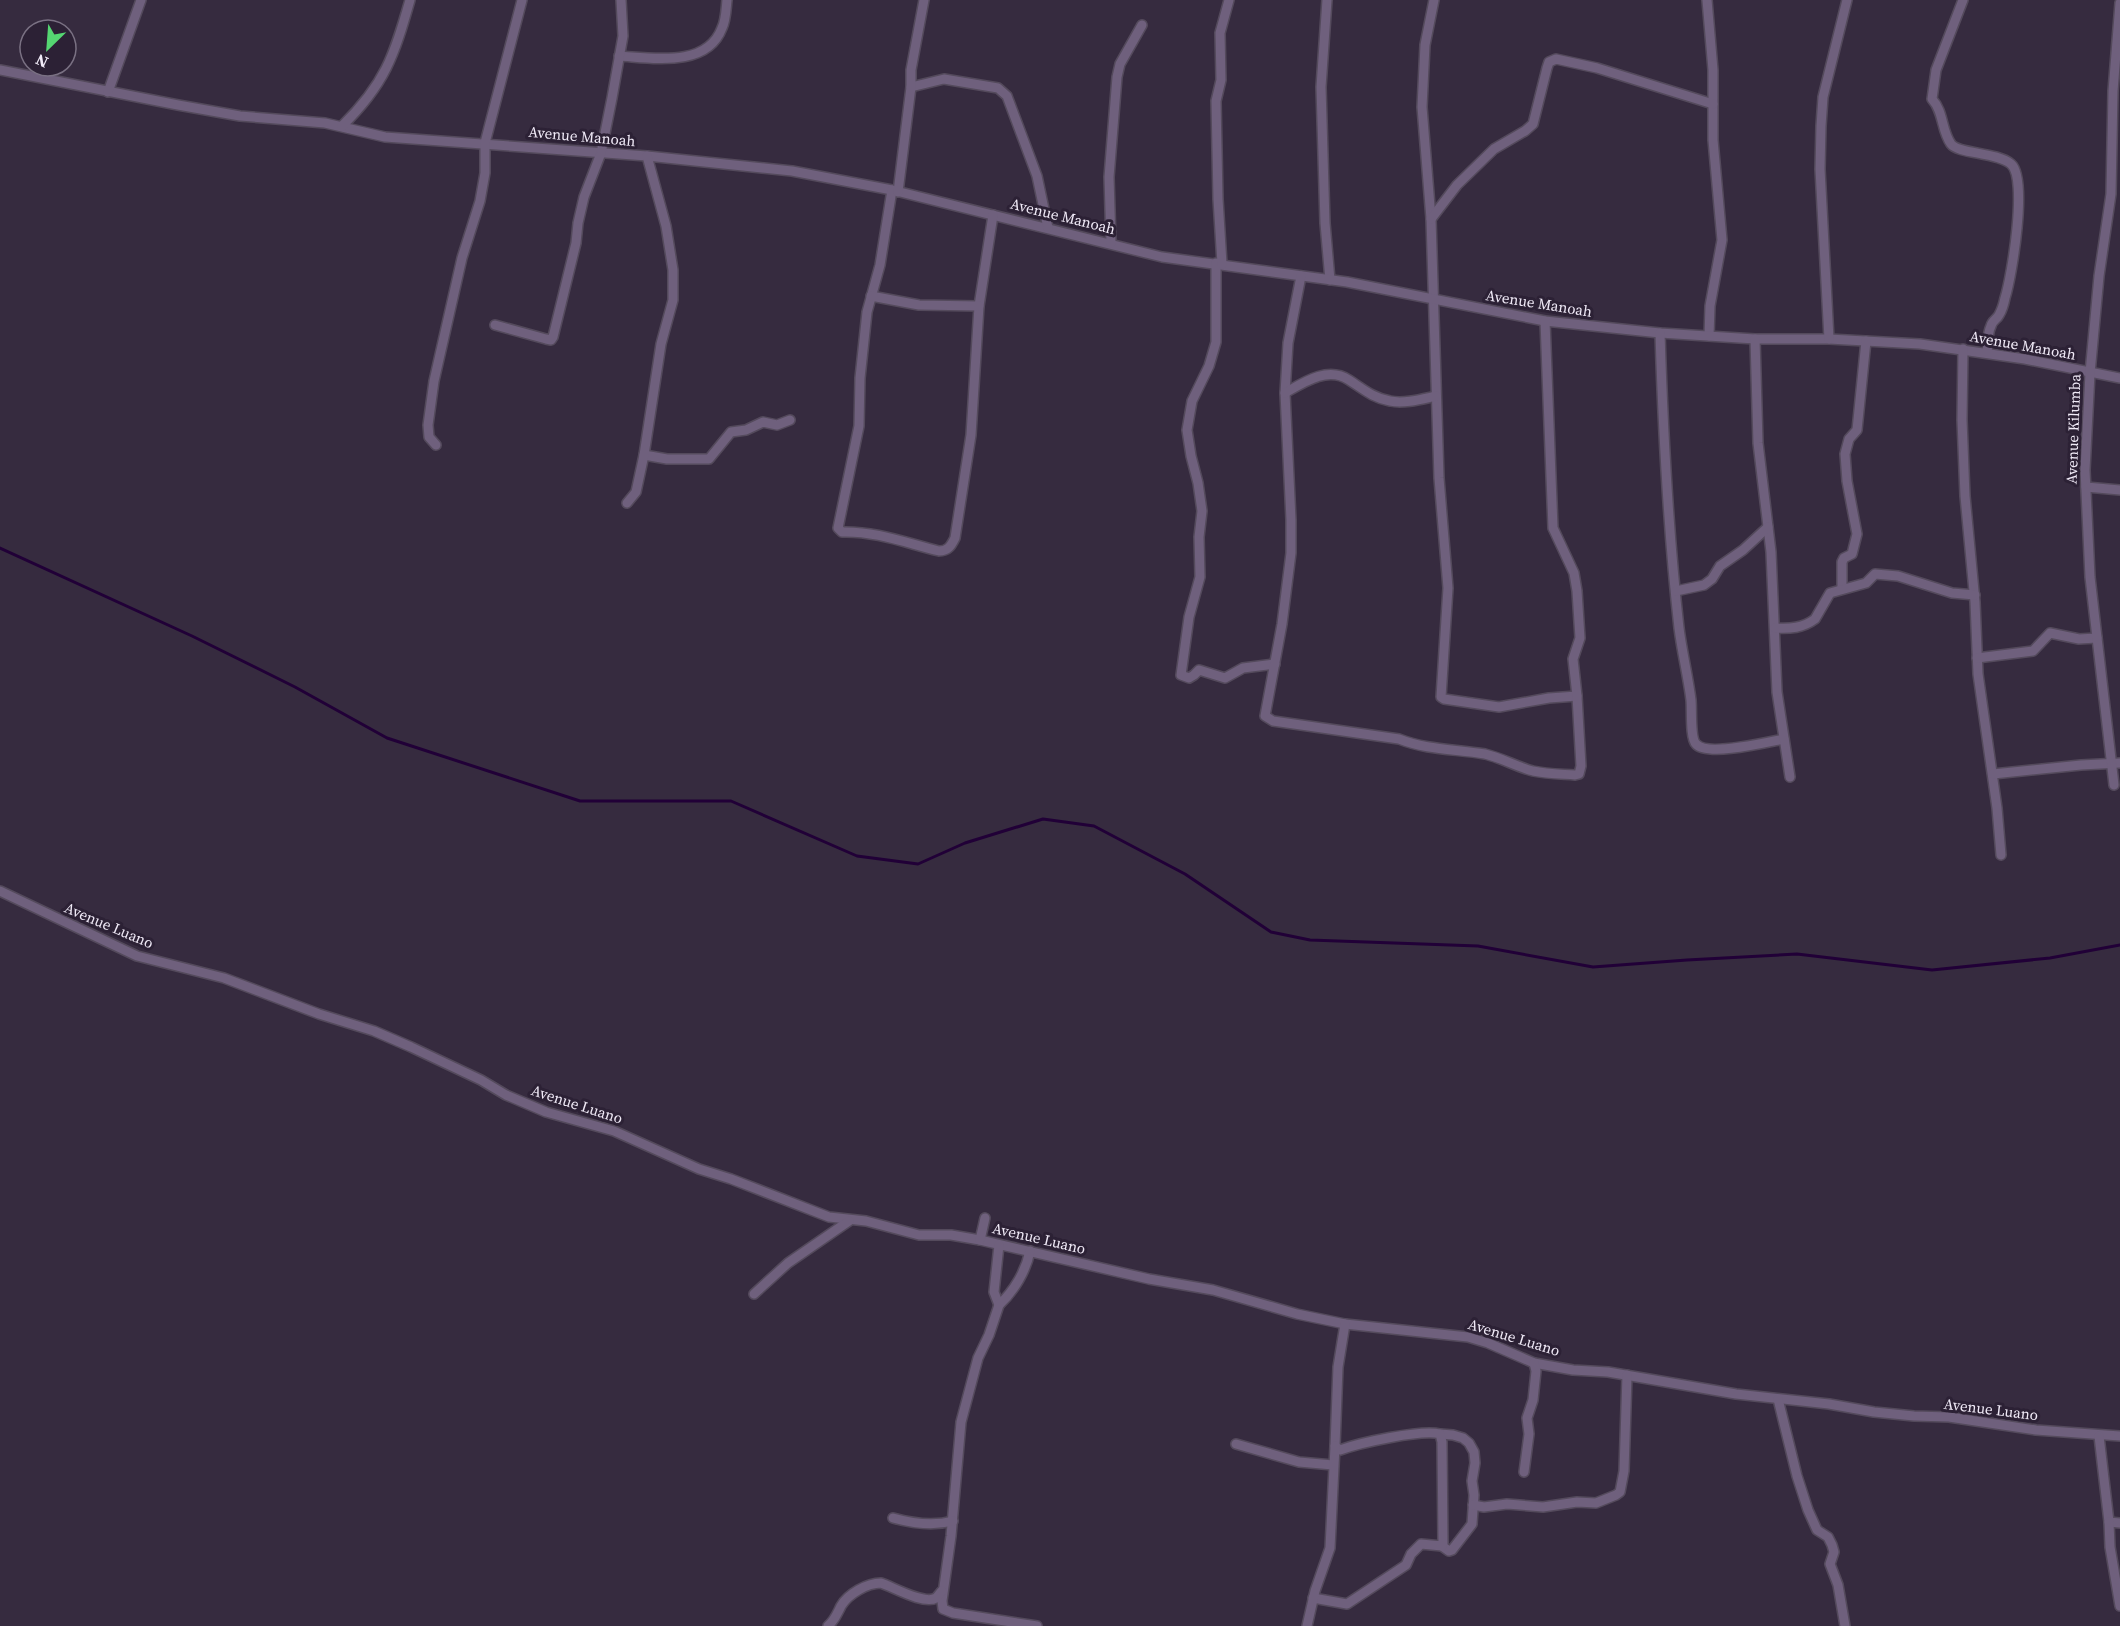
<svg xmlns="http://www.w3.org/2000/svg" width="2120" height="1626" viewBox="0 0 2120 1626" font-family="'Source Serif 4',serif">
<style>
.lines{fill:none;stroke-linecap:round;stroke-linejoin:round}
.stream{stroke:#210037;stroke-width:3}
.minor-casing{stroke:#544a5c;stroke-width:12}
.minor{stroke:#6f607d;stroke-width:9}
.labels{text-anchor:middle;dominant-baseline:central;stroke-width:6;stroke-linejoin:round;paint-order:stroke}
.street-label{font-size:15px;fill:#f0eaf7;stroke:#2c2135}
</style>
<rect width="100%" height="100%" fill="#362b3f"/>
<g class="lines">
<!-- stream -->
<polyline class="stream" points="0,548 192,636 295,687 387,738 580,801 731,801 857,856 918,864 965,843 1043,819 1094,826 1185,874 1271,932 1310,940 1478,946 1593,967 1687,960 1797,954 1932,970 2050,958 2120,945"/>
<defs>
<g id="minor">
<polyline points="1327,0 1321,87 1325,223 1330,280"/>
<polyline points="1434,0 1425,45 1422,107 1431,219 1439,478 1448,588 1441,697 1444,699 1499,707 1549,698 1577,696"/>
<polyline points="1707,0 1713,70 1713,140 1722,240 1710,306 1709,336"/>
<path d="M1963,0L1936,70L1932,99C1944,112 1941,130 1951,144C1958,154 1997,152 2011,164C2028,178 2012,276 2005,298C2004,303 2002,310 1999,315C1997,319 1992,321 1991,326C1987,334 1988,345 1987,353"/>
<path d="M619,56C653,58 707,68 722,28C726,20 726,9 727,0"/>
<polyline points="0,70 178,105 240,116 325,123 385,137 647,156 792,171 892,190 1162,257 1347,282 1545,321 1660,333 1755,339 1829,339 1920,344 2025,359 2120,378"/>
<polyline points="911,87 944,79 998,88 1007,96 1037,176 1048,228"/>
<polyline points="108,92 141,0"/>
<path d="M342,126C385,84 394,56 410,0"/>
<path d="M892,190L880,265L867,312L860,378L859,426L838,528L842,532C876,531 906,543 939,551C948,551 951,546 955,538L971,435L979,306L993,215"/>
<polyline points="898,192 911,87 911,70 924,0"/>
<polyline points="1431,219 1457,185 1494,149 1525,131 1533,124 1547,68 1549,62 1556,59 1597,68 1713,104"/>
<polyline points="1111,243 1109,177 1117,77 1120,64 1142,25"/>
<polyline points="1216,263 1216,342 1209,366 1192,401 1187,430 1191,456 1198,483 1202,511 1199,537 1200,577 1189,617 1181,675 1189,678 1194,675 1199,670 1225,678 1243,668 1275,664"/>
<polyline points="1222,264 1218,199 1216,101 1221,80 1220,33 1229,0"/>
<path d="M1301,276L1288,343L1285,393L1291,520V553L1282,624L1265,716L1273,721L1399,739C1427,750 1455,749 1485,754C1502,758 1517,767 1533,771C1547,774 1561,774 1575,775L1579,774L1581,766L1577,696L1573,659L1580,638L1577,591L1574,573L1553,528L1545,321"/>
<polyline points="871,296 919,305 979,306"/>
<polyline points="495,325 546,339 551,340 553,337 576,243 578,223 584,197 601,153 612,98 623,36 621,0"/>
<path d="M1660,333C1663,431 1668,530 1679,628C1682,652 1688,676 1691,700C1692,710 1690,738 1696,744C1707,757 1768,742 1784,739"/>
<polyline points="1755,339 1758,443 1771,552 1777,692 1790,777"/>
<polyline points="1829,339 1820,169 1821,126 1823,97 1847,0"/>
<polyline points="1963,349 1962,420 1965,496 1975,602 1978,674 1997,808 2001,855"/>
<path d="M1285,393C1304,382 1328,366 1349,380C1363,389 1373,398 1390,401C1404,404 1422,399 1436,396"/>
<polyline points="436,445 429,437 428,425 434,381 462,258 480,201 485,173 485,143 522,0"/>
<polyline points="644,455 667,459 709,459 731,432 746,430 763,422 777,425 790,420"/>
<polyline points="2086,487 2120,490"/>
<polyline points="627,503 636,492 644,455 661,344 673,300 673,270 666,226 647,156"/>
<polyline points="1842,589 1842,562 1844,558 1852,554 1857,534 1847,481 1845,454 1849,439 1857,430 1866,341"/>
<polyline points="1676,591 1704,585 1712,579 1720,566 1743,550 1768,527"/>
<path d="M1775,628C1790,629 1803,628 1815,619L1830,593L1866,583L1875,574L1898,576L1952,593L1975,595"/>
<polyline points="1977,658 2033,651 2050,633 2079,639 2097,638"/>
<polyline points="1993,774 2081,765 2120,763"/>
<polyline points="2114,785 2090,577 2085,470 2090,373 2099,276 2111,194 2113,91 2120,3"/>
<polyline points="0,891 137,956 224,978 319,1014 374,1031 411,1047 481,1080 506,1095 546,1112 614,1131 699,1169 731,1179 829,1217 866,1221 919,1235 951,1235 980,1240 1149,1279 1213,1290 1297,1314 1345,1324 1468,1337 1488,1343 1534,1363 1573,1370 1608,1372 1736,1394 1829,1404 1874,1412 1914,1416 1949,1417 2036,1430 2120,1436"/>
<polyline points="980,1240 985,1218"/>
<polyline points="999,1245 994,1292 999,1305"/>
<path d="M1030,1251C1026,1271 1014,1291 999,1305L989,1335L978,1358L961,1422L951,1536L942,1601L943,1609L953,1613L1037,1626"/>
<polyline points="754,1294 788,1263 849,1221"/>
<polyline points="1778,1399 1797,1476 1808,1510 1817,1530 1828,1537 1832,1545 1834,1552 1830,1564 1838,1585 1845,1626"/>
<polyline points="1440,1434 1453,1435 1463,1438 1469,1443 1474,1452 1475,1463 1472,1481 1474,1495 1472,1524 1452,1550 1449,1551 1442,1546"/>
<polyline points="2099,1436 2109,1522 2120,1523"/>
<polyline points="1236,1444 1299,1462 1333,1465"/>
<polyline points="1524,1472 1529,1434 1527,1418 1533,1400 1536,1371 1534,1363"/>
<polyline points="1473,1505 1484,1507 1507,1504 1543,1507 1577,1502 1596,1503 1616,1495 1620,1492 1624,1471 1627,1375"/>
<path d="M893,1518C911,1523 934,1526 953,1521"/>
<polyline points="2109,1522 2110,1547 2120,1606"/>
<path d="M1313,1598L1347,1604L1406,1565L1411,1554L1421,1544L1442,1546L1443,1543L1442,1442L1440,1434C1422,1429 1359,1443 1340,1450L1335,1446L1338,1367L1345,1324"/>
<path d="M828,1626C835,1620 837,1614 841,1606C848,1594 867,1583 881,1583C893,1587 924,1605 936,1598C938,1596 940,1593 942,1591"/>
<polyline points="1307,1626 1315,1591 1330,1548 1335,1446"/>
</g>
</defs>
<!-- minor casing -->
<use href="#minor" class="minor-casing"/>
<!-- minor -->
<use href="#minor" class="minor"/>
</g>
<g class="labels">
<!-- street labels -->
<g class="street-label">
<text transform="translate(582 136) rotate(5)">Avenue Manoah</text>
<text transform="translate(1063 216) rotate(14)">Avenue Manoah</text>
<text transform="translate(1539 303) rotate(9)">Avenue Manoah</text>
<text transform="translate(2023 345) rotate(10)">Avenue Manoah</text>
<text transform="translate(2073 429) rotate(-88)">Avenue Kilumba</text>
<text transform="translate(109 925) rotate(23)">Avenue Luano</text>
<text transform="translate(577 1104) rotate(18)">Avenue Luano</text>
<text transform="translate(1039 1238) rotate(13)">Avenue Luano</text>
<text transform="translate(1514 1337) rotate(17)">Avenue Luano</text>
<text transform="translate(1991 1409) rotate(7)">Avenue Luano</text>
</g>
</g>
<!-- north arrow -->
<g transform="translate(48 48) rotate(205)"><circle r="28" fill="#2c2135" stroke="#7a7183" stroke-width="1.5"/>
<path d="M0-4.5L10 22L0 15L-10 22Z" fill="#55d672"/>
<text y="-9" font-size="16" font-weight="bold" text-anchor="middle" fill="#f0eaf7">N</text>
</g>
</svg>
